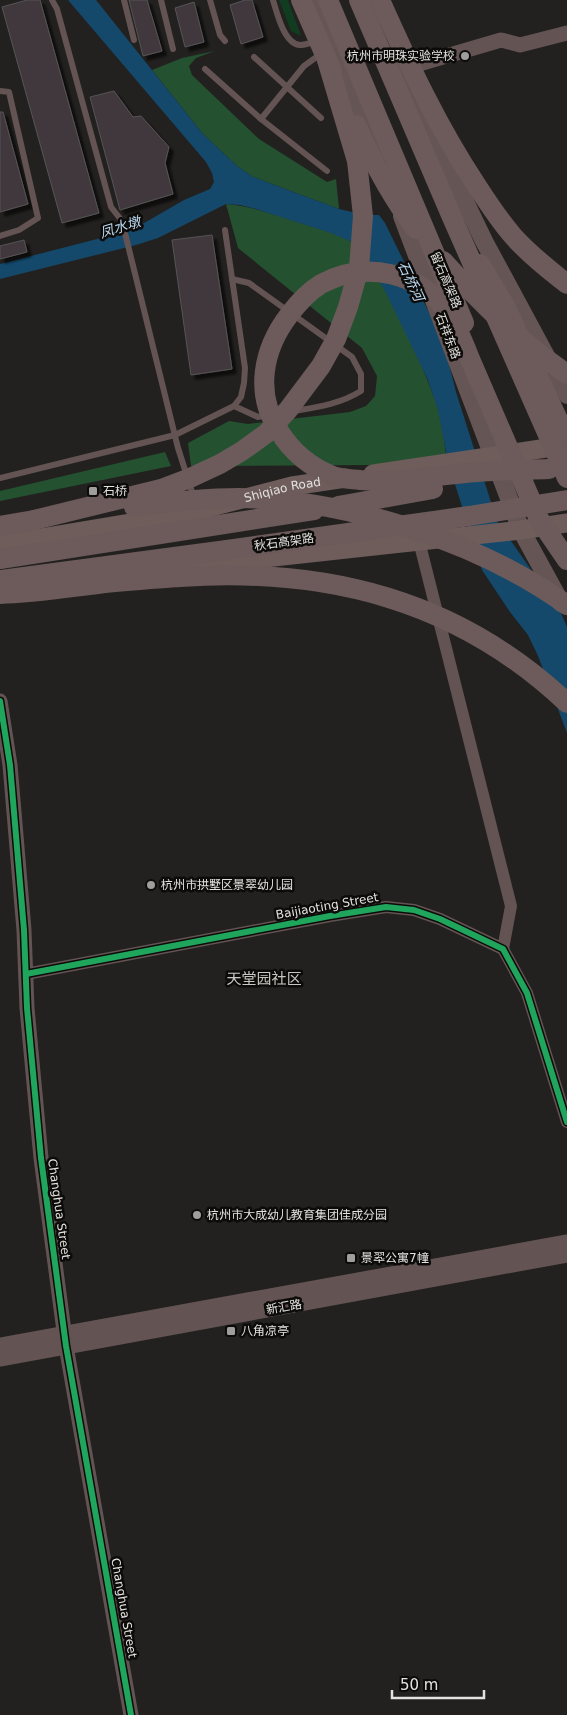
<svg xmlns="http://www.w3.org/2000/svg" width="567" height="1715" viewBox="0 0 567 1715" font-family="'DejaVu Sans','Noto Sans SC',sans-serif">
<style>
.green{fill:#113c1f}
.forest{fill:#245130}
.water{fill:#14496b}
.building{fill:#3f373e;stroke:#565454;filter:url(#shadow)}
.lines{fill:none;stroke-linecap:round;stroke-linejoin:round}
.service{stroke:#635453;stroke-width:6}
.minor{stroke:#635453;stroke-width:12}
.tertiary{stroke:#635453;stroke-width:15}
.secondary{stroke:#655655;stroke-width:18}
.primary{stroke:#6e5d5b;stroke-width:19}
.trunk{stroke:#6c5b5a;stroke-width:20}
.trunk-bridge{stroke:#6c5b5a;stroke-width:20}
.cycleway-casing{stroke:#0c0b09;stroke-width:9}
.cycleway{stroke:#20a55d;stroke-width:6}
.poi-dot{fill:#9f9e9c;stroke:#0c0b09;stroke-width:2}
.labels{text-anchor:middle;dominant-baseline:central;stroke-width:5;stroke-linejoin:round;paint-order:stroke}
.poi-label{font-size:12px;fill:#e3e2df;stroke:#0c0b09;text-anchor:start}
.street-label{font-size:12px;fill:#e3e2df;stroke:#0c0b09}
.water-label{font-size:14px;font-style:italic;fill:#bddbf3;stroke:#0c0b09}
.quarter-label{font-size:15px;fill:#c9c7c2;stroke:#0c0b09}
</style>
<defs>
<filter id="shadow"><feDropShadow dx="4.5" dy="4.5" stdDeviation="1" flood-color="#0009"/></filter>
</defs>
<rect width="100%" height="100%" fill="#22211f"/>
<!-- green -->
<polygon class="green" points="279,0 288,0 301,36 291,31"/>
<!-- forest -->
<g class="forest">
<polygon points="215,51 196,58 189,66 192,75 259,139 327,182 336,179 339,209 253,177 237,166 203,134 152,70 182,58"/>
<path d="M226,204C253,206 278,216 304,224C319,229 337,233 350,241C375,256 430,379 438,409C442,424 444,440 446,455L371,465L191,466L188,443L229,421L248,424L350,412L366,406L375,396L377,376L362,348L238,248Z"/>
<polygon points="165,452 171,466 0,501 0,491"/>
</g>
<!-- water -->
<polygon class="water" points="68,0 96,0 203,134 237,166 253,177 339,209 365,215 379,215 385,223 443,341 456,392 497,521 560,611 567,627 567,733 538,656 528,635 510,612 482,570 448,462 438,410 428,380 387,295 370,264 352,242 331,233 256,209 240,205 226,204 158,238 136,245 0,279 0,264 132,230 184,200 210,189 214,182 212,173 206,162"/>
<!-- building -->
<g class="building">
<polygon points="27,0 40,0 99,213 62,223 2,7"/>
<polygon points="129,0 147,0 162,51 143,56"/>
<polygon points="245,0 252,0 263,37 241,44 230,5"/>
<polygon points="194,2 204,42 185,47 175,8"/>
<polygon points="114,91 133,117 141,116 169,147 165,163 173,194 120,210 90,97"/>
<polygon points="0,112 3,112 28,204 0,212"/>
<polygon points="212,235 232,369 191,375 172,240"/>
<polygon points="24,240 27,252 0,259 0,246"/>
</g>
<g class="lines">
<!-- service -->
<g class="service">
<polyline points="52,0 57,9 111,207 122,221 178,448 194,498"/>
<polyline points="124,0 134,40"/>
<polyline points="161,0 173,49"/>
<polyline points="210,0 220,35 225,41"/>
<path d="M273,0C277,13 284,44 300,45C304,45 310,43 315,42"/>
<polyline points="254,57 321,118"/>
<polyline points="205,69 261,119 327,171"/>
<polyline points="0,91 9,92 38,218 19,230 0,236"/>
<polyline points="261,119 304,66 322,53"/>
<path d="M232,279L249,283L352,357L361,374V391C340,404 318,407 294,411"/>
<polyline points="234,406 258,417 267,415"/>
<polyline points="0,478 175,435 234,406 241,397 244,383 245,368 225,230"/>
</g>
<!-- minor -->
<g class="minor">
<polyline points="419,541 511,906 503,949"/>
<polyline points="26,974 330,916 386,907 414,910 440,919 503,949 527,993 567,1122"/>
</g>
<!-- tertiary -->
<g class="tertiary">
<polyline points="402,69 501,40 520,45 567,33"/>
<polyline points="0,701 10,765 24,930 27,1008 41,1158 66,1346 131,1715"/>
<polyline points="0,1345 567,1242"/>
<polyline points="0,1359 567,1255"/>
</g>
<!-- secondary -->
<g class="secondary">
<polyline points="314,0 379,154"/>
<polyline points="404,75 484,241 567,395"/>
<polyline points="402,216 521,530 561,603"/>
</g>
<!-- primary -->
<g class="primary">
<polyline points="373,474 567,445"/>
<path id="s1" d="M0,545L184,514L292,486L346,478"/>
<polyline points="156,570 521,530 567,523"/>
</g>
<!-- trunk -->
<g class="trunk">
<polyline points="480,264 505,306 567,439"/>
<polyline points="0,526 34,520"/>
<polyline points="0,559 314,510"/>
<polyline points="0,580 227,550"/>
</g>
<!-- trunk-bridge -->
<g class="trunk-bridge">
<polyline points="301,0 332,71"/>
<polyline points="328,0 464,323"/>
<polyline points="359,0 451,215 567,478"/>
<path d="M380,0C409,65 437,126 477,186C488,203 499,220 513,236C529,254 548,269 567,284"/>
<path d="M356,125C373,162 391,197 416,229"/>
<path d="M443,261C481,303 520,342 567,374"/>
<path d="M549,469C525,470 500,470 477,472C437,475 399,483 360,480C351,479 341,479 333,476C310,467 292,452 279,431C254,393 263,349 289,315C298,303 308,292 321,284C366,260 420,272 449,314C458,328 464,344 470,359L539,519L567,560"/>
<polyline points="338,506 433,489"/>
<path d="M134,507C169,502 204,498 239,498C347,499 479,542 567,605"/>
<polyline points="34,520 161,489 190,478 220,464 242,451 267,433 288,410 321,366 336,339 348,307 359,268 363,216 357,161 327,60"/>
<polyline points="227,550 469,516 567,500"/>
<path d="M0,594C33,593 65,588 98,584C125,581 153,579 180,577C327,567 458,600 567,703"/>
</g>
<defs>
<g id="cycleway">
<polyline points="0,701 10,765 24,930 27,1008 41,1158 66,1346 131,1715"/>
<polyline points="26,974 330,916 386,907 414,910 440,919 503,949 527,993 567,1122"/>
</g>
</defs>
<!-- cycleway casing -->
<use href="#cycleway" class="cycleway-casing"/>
<!-- cycleway -->
<use href="#cycleway" class="cycleway"/>
</g>
<!-- markers -->
<g class="poi-dot">
<circle cx="465" cy="56" r="5"/>
<rect x="88" y="486" width="10" height="10" rx="2.5"/>
<circle cx="151" cy="885" r="5"/>
<circle cx="197" cy="1215" r="5"/>
<rect x="346" y="1253" width="10" height="10" rx="2.5"/>
<rect x="226" y="1326" width="10" height="10" rx="2.5"/>
</g>
<g class="labels">
<!-- poi labels -->
<g class="poi-label">
<text x="455" y="56" text-anchor="end">杭州市明珠实验学校</text>
<text x="103" y="491">石桥</text>
<text x="161" y="885">杭州市拱墅区景翠幼儿园</text>
<text x="207" y="1215">杭州市大成幼儿教育集团佳成分园</text>
<text x="361" y="1258">景翆公寓7幢</text>
<text x="241" y="1331">八角凉亭</text>
</g>
<!-- street labels -->
<g class="street-label">
<text transform="translate(446 280) rotate(67)">留石高架路</text>
<text transform="translate(448 336) rotate(69)">石祥东路</text>
<text stroke="none"><textPath href="#s1" startOffset="288">Shiqiao Road</textPath></text>
<text transform="translate(284 542) rotate(-8)">秋石高架路</text>
<text transform="translate(327 906) rotate(-10)">Baijiaoting Street</text>
<text transform="translate(59 1209) rotate(82)">Changhua Street</text>
<text transform="translate(284 1307) rotate(-10)">新汇路</text>
<text transform="translate(124 1608) rotate(80)">Changhua Street</text>
</g>
<!-- water labels -->
<g class="water-label">
<text transform="translate(120 227) rotate(-17)">凤水墩</text>
<text transform="translate(411 281) rotate(65)">石桥河</text>
</g>
<!-- quarter labels -->
<g class="quarter-label">
<text x="264" y="979">天堂园社区</text>
</g>
</g>
<!-- scale -->
<path d="M392 1690v8h92v-8" fill="none" stroke="#e3e2df" stroke-width="2.5"/>
<text x="400" y="1690" font-size="15" fill="#e3e2df" stroke="#0c0b09" stroke-width="4" paint-order="stroke">50 m</text>
</svg>
